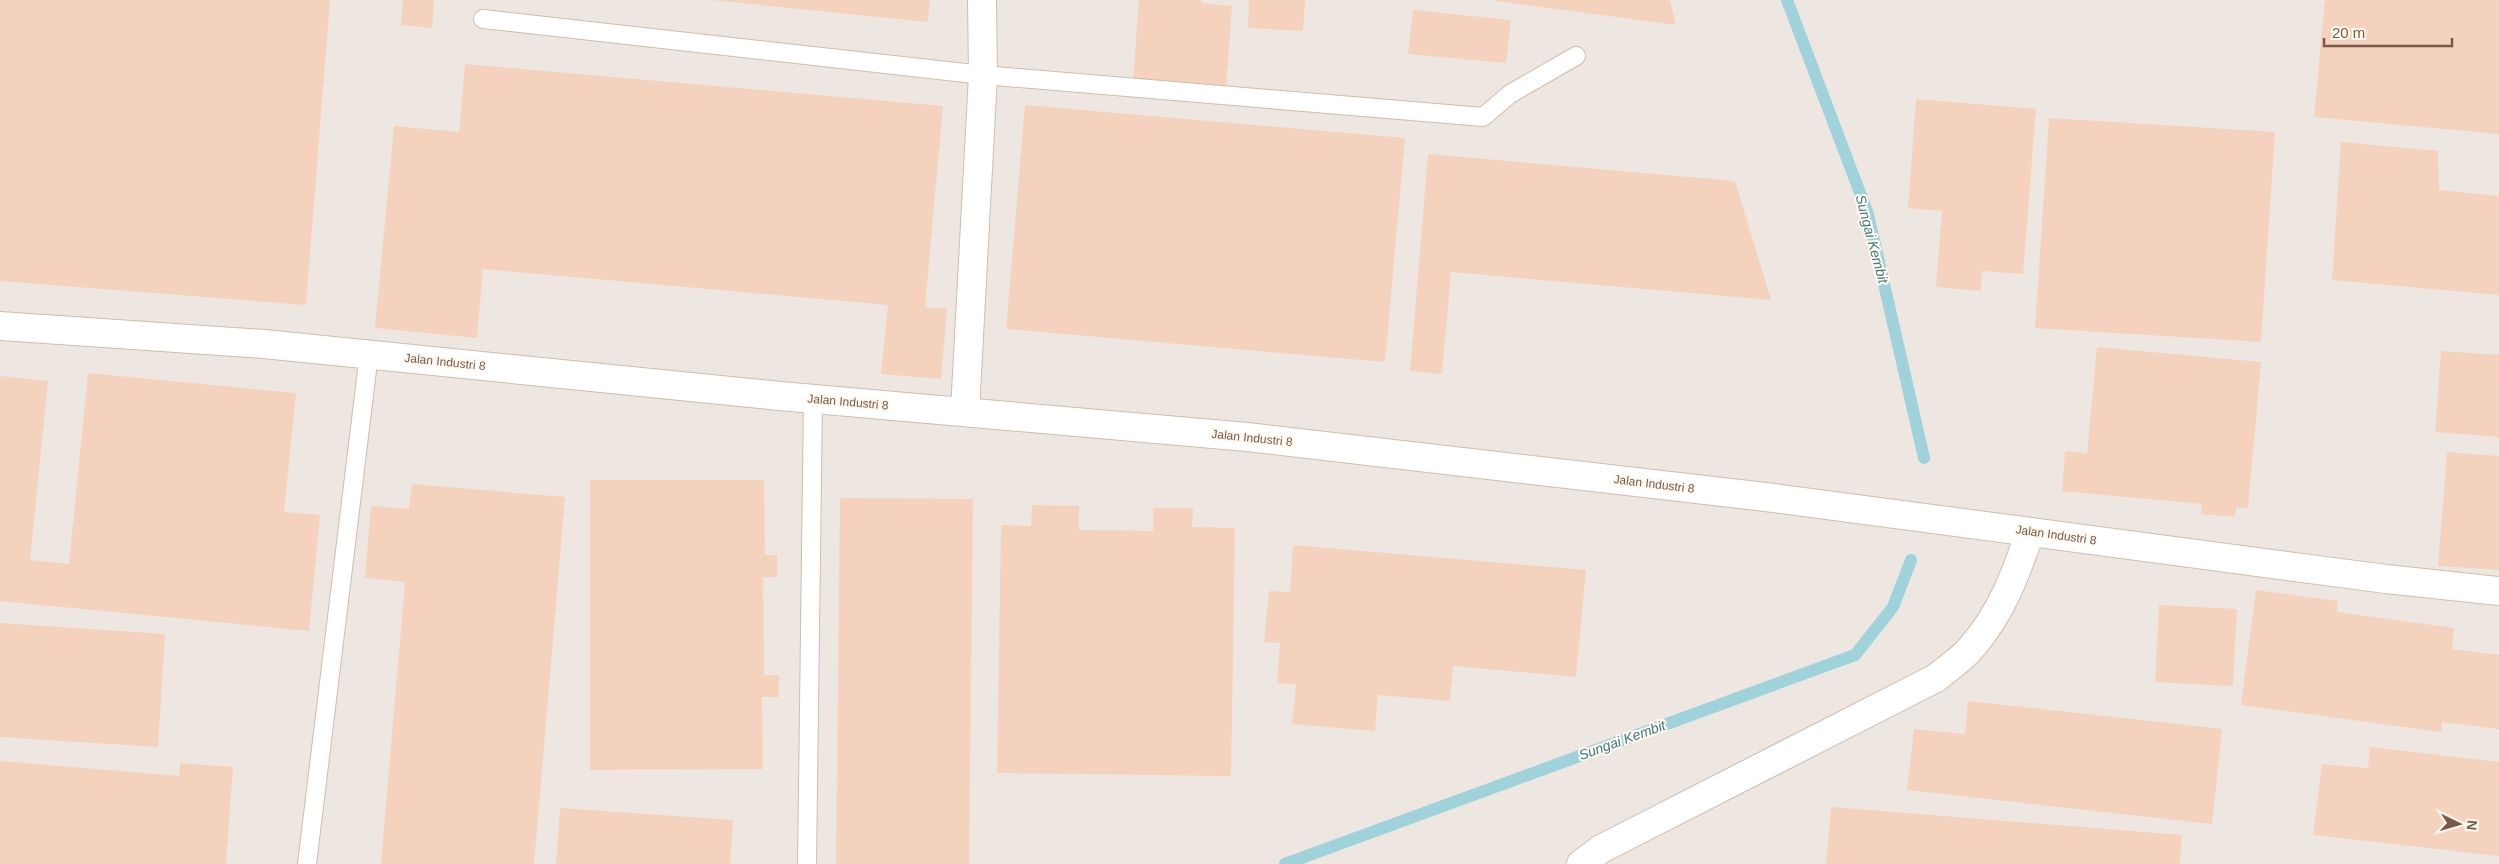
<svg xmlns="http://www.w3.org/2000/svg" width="2499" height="864" viewBox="0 0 2499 864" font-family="Helvetica,sans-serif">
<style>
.industrial{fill:#eee7e1}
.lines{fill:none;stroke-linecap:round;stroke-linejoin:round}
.stream{stroke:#a0d2db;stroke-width:12}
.building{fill:#f4d2bd}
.lane-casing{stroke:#d0bcac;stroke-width:20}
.street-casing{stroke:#d0bcac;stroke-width:30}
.lane{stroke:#fff;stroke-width:18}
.street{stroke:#fff;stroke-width:28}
.labels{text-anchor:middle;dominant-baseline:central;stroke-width:4;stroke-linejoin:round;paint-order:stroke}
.street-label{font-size:12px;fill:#795a4a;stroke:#fff8ee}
.water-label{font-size:14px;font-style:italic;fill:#3f7b86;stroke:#fff8ee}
</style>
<rect width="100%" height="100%" fill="#fdf4e7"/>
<!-- industrial -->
<rect class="industrial" x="0" y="0" width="2499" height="864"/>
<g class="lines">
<!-- stream -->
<g class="stream">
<polyline points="1787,0 1868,214 1924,458"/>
<polyline points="1285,864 1855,655 1893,607 1911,560"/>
</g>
</g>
<!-- building -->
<g class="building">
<polygon points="0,0 330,0 306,305 0,281"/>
<polygon points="403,0 434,0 432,28 401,25"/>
<polygon points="711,0 930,0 928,22"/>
<polygon points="1139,0 1201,0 1201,3 1232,6 1226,87 1133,80"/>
<polygon points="1249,0 1305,0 1303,31 1248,28"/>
<polygon points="1496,0 1670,0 1676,25 1496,1"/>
<polygon points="2325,0 2499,0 2499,134 2314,117"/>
<polygon points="1413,10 1511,20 1506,63 1408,54"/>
<polygon points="465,64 943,106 925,307 947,309 941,379 881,374 888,305 483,269 477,338 375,328 394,126 459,132"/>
<polygon points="1916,99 2036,109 2023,274 1982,271 1981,291 1936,287 1942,211 1908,208"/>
<polygon points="1025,105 1405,138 1385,362 1006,329"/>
<polygon points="2049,118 2275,132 2261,342 2035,328"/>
<polygon points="2341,142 2438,151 2439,190 2499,196 2499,295 2332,280"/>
<polygon points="1428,154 1735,181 1771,300 1451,272 1442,374 1410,371"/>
<polygon points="2097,347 2261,362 2248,508 2236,507 2235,517 2201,514 2202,504 2062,491 2065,451 2087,453"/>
<polygon points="2441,351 2499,355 2499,437 2435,432"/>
<polygon points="88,373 296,393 284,512 320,515 309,631 0,601 0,376 48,381 30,560 69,564"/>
<polygon points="2447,452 2499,456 2499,570 2438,566"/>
<polygon points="590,480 764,480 765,555 777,555 777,577 763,577 764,675 779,675 779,697 762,697 763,769 590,770"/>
<polygon points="412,484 565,497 534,864 381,864 405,582 365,578 371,506 409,509"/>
<polygon points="840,498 973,499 969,864 836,864"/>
<polygon points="1032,505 1079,506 1079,530 1153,531 1153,508 1193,508 1192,527 1235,528 1231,776 997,773 1001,525 1031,526"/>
<polygon points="1293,545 1586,570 1576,677 1453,666 1450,701 1378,695 1375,731 1292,724 1296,684 1277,683 1280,643 1264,642 1269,591 1290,592"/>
<polygon points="2256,590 2338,601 2337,612 2454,628 2452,649 2499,655 2499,729 2442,722 2441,732 2241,705"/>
<polygon points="2159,605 2237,609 2233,686 2155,682"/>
<polygon points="0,623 165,634 158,747 0,737"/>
<polygon points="1968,701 2222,729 2212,824 1907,790 1914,729 1965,734"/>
<polygon points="2370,747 2499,762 2499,856 2313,835 2322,764 2368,768"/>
<polygon points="0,761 179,776 180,763 233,767 226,864 0,864"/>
<polygon points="1831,807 2182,835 2180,864 1826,864"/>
<polygon points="560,808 733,820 730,864 556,864"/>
</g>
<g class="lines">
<defs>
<g id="lane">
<polyline points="483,19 983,75 1483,117 1510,94 1576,56"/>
<polyline points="307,864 369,354"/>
<polyline points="807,864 813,399"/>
</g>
<g id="street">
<polyline points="0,326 264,344 780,396 1247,437 1774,498 2386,579 2499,591"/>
<polyline points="965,411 983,75 982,0"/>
<path d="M1581,864L1601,849L1936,678C1948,668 1962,659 1971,648C2001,614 2016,574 2030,532"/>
</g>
</defs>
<!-- lane casing -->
<use href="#lane" class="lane-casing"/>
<!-- street casing -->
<use href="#street" class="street-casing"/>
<!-- lane -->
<use href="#lane" class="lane"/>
<!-- street -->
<use href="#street" class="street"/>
</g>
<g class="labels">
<!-- street labels -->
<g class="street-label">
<text transform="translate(445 362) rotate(6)">Jalan Industri 8</text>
<text transform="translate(848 402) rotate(5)">Jalan Industri 8</text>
<text transform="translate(1252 438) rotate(6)">Jalan Industri 8</text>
<text transform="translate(1654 484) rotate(7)">Jalan Industri 8</text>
<text transform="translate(2056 535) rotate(8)">Jalan Industri 8</text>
</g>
<!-- water labels -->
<g class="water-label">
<text transform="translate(1872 239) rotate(75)">Sungai Kembit</text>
<text transform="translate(1622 740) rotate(-20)">Sungai Kembit</text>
</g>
</g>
<!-- north arrow -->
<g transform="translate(2459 824) rotate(95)" stroke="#fff8ee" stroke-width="4" paint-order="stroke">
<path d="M0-4L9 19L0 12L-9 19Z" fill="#795a4a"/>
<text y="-8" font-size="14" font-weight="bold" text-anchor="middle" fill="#795a4a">N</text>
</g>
<!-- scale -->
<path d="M2324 38v8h128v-8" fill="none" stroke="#795a4a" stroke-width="2.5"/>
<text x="2332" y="38" font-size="15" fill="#795a4a" stroke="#fff8ee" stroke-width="4" paint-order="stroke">20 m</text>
</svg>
